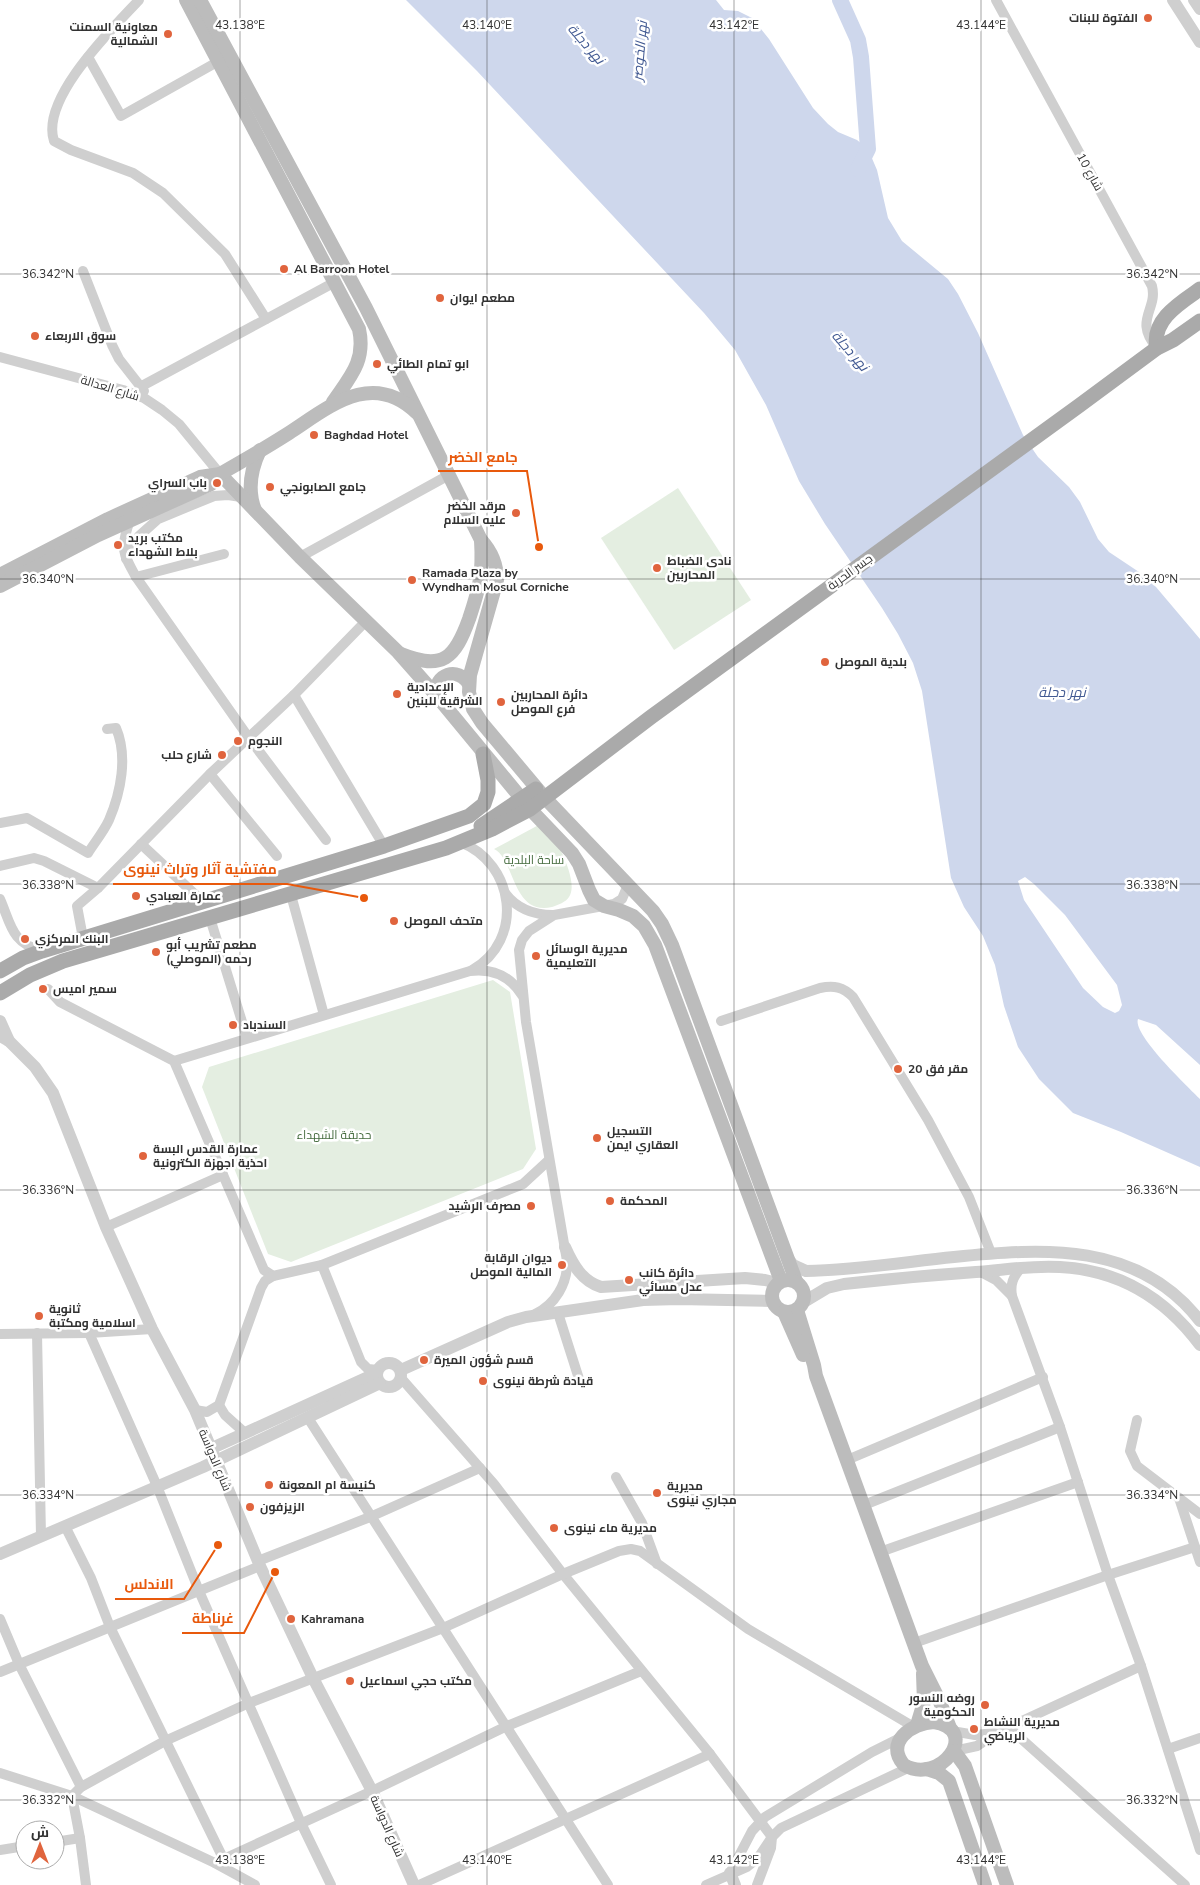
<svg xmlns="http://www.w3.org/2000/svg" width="1200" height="1885" viewBox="0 0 1200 1885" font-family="'Nunito Sans',Cairo,sans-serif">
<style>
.green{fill:#e4eee1}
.water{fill:#ced7ec;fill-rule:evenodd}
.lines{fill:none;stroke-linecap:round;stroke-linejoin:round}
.river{stroke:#ced7ec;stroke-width:16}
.minor{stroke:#cfcfcf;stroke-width:10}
.tertiary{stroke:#cfcfcf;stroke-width:12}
.secondary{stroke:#bcbcbc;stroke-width:14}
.primary{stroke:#aaa;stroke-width:15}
.ticks{fill:none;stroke:#323232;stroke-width:1;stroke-opacity:0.45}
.poi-dot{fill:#e0643d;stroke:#fff;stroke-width:2}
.labels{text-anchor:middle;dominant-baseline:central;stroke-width:5;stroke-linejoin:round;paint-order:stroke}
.poi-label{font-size:12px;font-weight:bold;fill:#323232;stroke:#fff;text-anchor:start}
.street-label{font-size:12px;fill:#323232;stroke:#fff}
.park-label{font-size:12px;fill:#476d40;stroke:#fff}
.water-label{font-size:14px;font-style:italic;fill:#415992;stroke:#fff}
.ticks-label{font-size:12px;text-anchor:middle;fill:#323232;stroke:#fff;stroke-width:5;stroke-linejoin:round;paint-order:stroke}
.leader{fill:none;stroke:#e8590c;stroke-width:2}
.callout-dot{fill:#e8590c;stroke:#fff;stroke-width:2}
.callout-label{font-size:14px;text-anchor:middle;font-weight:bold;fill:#e8590c;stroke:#fff;stroke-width:5;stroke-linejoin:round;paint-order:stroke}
</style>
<rect width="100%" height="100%" fill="#fff"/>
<!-- green -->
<g class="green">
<polygon points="678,488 751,600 674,650 601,538"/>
<path d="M546,821C554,838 580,880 569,897C566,902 558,905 552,907C512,916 515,859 494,849Z"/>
<polygon points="493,980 510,992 536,1149 523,1169 291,1262 268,1254 202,1087 209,1067"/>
</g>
<!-- water -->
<path class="water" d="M406,0H716L724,10L738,11L752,18L769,39L813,108L828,124L838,132L857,140L868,149L877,170L888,218L902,241L948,279L958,294L978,333L1023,435L1038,457L1069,487L1080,502L1098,539L1109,552L1142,574L1156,587L1200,639V1065L1156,1025L1138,1019C1132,1034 1188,1087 1200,1099V1167L1121,1132L1073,1113L1039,1079L1018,1047L1004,1006L995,965L983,936L964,907L951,878L922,691L913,663L898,634L882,608L825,524L799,481L766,405L735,350L704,313L477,71ZM1025,877L1034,884L1065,915L1117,985L1122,1005L1119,1011L1115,1013L1103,1007L1083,988L1024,900L1018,881Z"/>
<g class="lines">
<!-- river -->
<polyline class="river" points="840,0 858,40 861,57 868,149 858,169"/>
<!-- minor -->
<g class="minor">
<path d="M139,0C112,29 40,99 54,141L71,150L133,173L163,193L225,254L266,319"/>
<path d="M996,0L1152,286C1158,310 1133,320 1157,348"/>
<polyline points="88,57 121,116 219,61"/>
<polyline points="83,271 112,345 119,359 144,391"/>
<polyline points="0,357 123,390 144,398 162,410 179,424 220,474"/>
<polyline points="140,387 335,282"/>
<path d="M130,520C120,548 122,552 136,577L249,738L326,840"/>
<polyline points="300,557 449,475"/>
<polyline points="126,559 139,536 158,519 214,496 228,495 241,497"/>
<polyline points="136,577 224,554"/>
<polyline points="294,695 384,846"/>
<polyline points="210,774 277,856"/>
<path d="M0,823L27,818L88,853C95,842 104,831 109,820C121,792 128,756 116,728L107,729"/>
<path d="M460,842C515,863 525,940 472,970"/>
<polyline points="141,844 202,901"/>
<polyline points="0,866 34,858 44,861 98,888"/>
<path d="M505,893C517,909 534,915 553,915"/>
<polyline points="291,895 324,1015"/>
<path d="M0,899C11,924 11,943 42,951"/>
<polyline points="210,918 247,1038"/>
<polyline points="83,938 77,906 98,888 210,774 294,695 366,621"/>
<polyline points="48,989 60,1002 174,1061 264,1270 273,1276 322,1265 523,1184 549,1160"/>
<path d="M721,1021L820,988C834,985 843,987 853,997L928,1120L969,1197L991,1253"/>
<path d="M174,1061L470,971C493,968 510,976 522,995"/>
<polyline points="106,1227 223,1175"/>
<polyline points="322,1265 361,1362 368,1369 378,1370"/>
<path d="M1021,1268C1013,1277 1010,1284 1012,1296L1060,1427L1108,1575L1141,1666L1200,1850"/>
<polyline points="981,1272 996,1280 1012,1296"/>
<polyline points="558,1313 580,1382"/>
<path d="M535,1314C555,1305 568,1283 567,1261L526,1022L519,950L522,940L529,931L554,915L614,904L622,899L628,885"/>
<polyline points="37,1333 41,1536"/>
<polyline points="89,1333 157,1486 199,1591 301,1823 331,1885"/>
<polyline points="0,1334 89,1333 152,1329"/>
<polyline points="401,1378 494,1484 563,1574 710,1754 772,1837 771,1848 757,1885"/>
<polyline points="219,1405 225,1415 245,1433"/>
<polyline points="195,1410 207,1412 219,1405 261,1288 265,1281 273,1276"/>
<polyline points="308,1418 608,1885"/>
<polyline points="1137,1420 1130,1451 1137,1466 1200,1514"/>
<polyline points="847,1460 1043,1377"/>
<polyline points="616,1477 642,1523 657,1564"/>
<polyline points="1179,1498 1200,1562"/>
<polyline points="864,1505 1060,1427"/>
<polyline points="65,1526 91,1578 110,1627 223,1858"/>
<polyline points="880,1552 1078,1482"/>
<polyline points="258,1561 370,1517 480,1468"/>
<polyline points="0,1619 19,1664 81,1787"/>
<polyline points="914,1643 1108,1575 1195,1547"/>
<polyline points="0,1672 260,1566"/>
<polyline points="1008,1727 1185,1885"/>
<polyline points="952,1731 975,1735 995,1733"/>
<polyline points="1168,1749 1200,1738"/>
<polyline points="954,1751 977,1746 996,1733 1141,1666"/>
<polyline points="0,1773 72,1796 215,1863 255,1885"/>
<polyline points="55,1842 80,1838"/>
<polyline points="0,1850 25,1846"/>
<polyline points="215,1863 372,1791 507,1726 641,1671"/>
<polyline points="730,1873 752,1831 765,1817 872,1752 902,1737"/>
<polyline points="86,1885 80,1838 72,1796 81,1787 165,1741 249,1703 443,1628 563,1574 619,1551 631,1549 640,1551 748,1629 914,1727"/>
<polyline points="419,1885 710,1754"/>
<polyline points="706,1885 747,1867 758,1858 772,1837 781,1828 908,1768"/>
</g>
<!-- tertiary -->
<g class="tertiary">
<polyline points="1173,0 1200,42"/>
<polyline points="1194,0 1200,9"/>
<polyline points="0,1021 9,1041"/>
<polyline points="0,1036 9,1041 35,1067 53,1093 106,1227 152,1329 195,1410 260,1566 313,1678 372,1791 414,1885"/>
<path d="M565,1247C573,1265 582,1281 601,1287L745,1278L765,1280L777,1283"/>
<path d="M787,1257L793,1265L806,1271C856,1270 905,1262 954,1257C1044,1248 1138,1241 1200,1321"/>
<path d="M802,1303L827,1288L844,1284C888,1279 932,1275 976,1272C1004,1270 1032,1265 1060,1267C1119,1270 1165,1298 1200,1345"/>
<circle cx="389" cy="1375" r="12"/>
<polyline points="401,1370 508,1322 526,1317 643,1300 679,1299 772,1301"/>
<polyline points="210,1449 377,1373"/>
<polyline points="0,1554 203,1467 380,1383"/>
<polyline points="730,1873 735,1885"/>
</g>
<!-- secondary -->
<g class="secondary">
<path d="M186,0L359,329C366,361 350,377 333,402"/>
<path d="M200,0L366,308L481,540C492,552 497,564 497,580L470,675L469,692L473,709L482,723L545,798L653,911L662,924L672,945L796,1281"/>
<path d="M255,510C247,490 251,469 260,450"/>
<polyline points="0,575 108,519 200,477 220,474 300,557 398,652 436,695 530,809 572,853 579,864 589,890 594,900 604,906 619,910 633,916 644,926 655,945 781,1281"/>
<path d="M0,586L98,535L211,484L220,474C243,461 267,447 289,433C329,407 372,369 417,413"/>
<path d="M401,654C443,671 455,658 469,619C480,586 483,574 481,540"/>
<path d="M436,695C434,674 458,666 469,684"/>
<circle cx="788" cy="1296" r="16"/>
<polyline points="797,1310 814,1365 816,1376 922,1666 940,1702 950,1728"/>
<polyline points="784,1312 803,1355"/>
<path d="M934,1722C982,1730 940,1786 904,1765C884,1742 912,1723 934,1722Z"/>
<polyline points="917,1725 924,1702 923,1674"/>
<polyline points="954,1751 965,1766 1007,1885"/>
<polyline points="927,1769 939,1773 949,1781 985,1885"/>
</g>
<!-- primary -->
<g class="primary">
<path d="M1157,348C1151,320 1180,303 1200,289"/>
<polyline points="481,826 536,789"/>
<polyline points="0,971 23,958 42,951 384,846 469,816 484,804 488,792 488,780 483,754"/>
<polyline points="0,993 30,975 63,961 446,848 492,829 530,809 651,717 1080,405 1157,348 1173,340 1200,321"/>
</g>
</g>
<!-- ticks -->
<path class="ticks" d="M240,0V1885M487,0V1885M734,0V1885M981,0V1885M0,274H1200M0,579H1200M0,884H1200M0,1190H1200M0,1495H1200M0,1800H1200"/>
<!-- markers -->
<g class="poi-dot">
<circle cx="1148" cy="18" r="5"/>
<circle cx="168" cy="34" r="5"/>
<circle cx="284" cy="269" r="5"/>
<circle cx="440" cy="298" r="5"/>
<circle cx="35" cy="336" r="5"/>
<circle cx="377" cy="364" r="5"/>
<circle cx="314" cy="435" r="5"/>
<circle cx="217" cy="483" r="5"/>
<circle cx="270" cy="487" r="5"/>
<circle cx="516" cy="513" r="5"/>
<circle cx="118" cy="545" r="5"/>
<circle cx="657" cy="568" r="5"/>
<circle cx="412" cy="580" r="5"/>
<circle cx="825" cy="662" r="5"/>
<circle cx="397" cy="694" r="5"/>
<circle cx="501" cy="702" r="5"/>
<circle cx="238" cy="741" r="5"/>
<circle cx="222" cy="755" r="5"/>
<circle cx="136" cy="896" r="5"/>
<circle cx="394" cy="921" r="5"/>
<circle cx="25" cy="939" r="5"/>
<circle cx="156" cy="952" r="5"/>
<circle cx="536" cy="956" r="5"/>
<circle cx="43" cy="989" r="5"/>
<circle cx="233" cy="1025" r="5"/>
<circle cx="898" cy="1069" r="5"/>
<circle cx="597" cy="1138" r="5"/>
<circle cx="143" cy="1156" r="5"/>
<circle cx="610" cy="1201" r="5"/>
<circle cx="531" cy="1206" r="5"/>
<circle cx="562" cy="1265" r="5"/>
<circle cx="629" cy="1280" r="5"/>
<circle cx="39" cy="1316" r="5"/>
<circle cx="424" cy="1360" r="5"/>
<circle cx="483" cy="1381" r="5"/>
<circle cx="269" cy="1485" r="5"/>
<circle cx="657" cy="1493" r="5"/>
<circle cx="250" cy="1507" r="5"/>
<circle cx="554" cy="1528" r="5"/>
<circle cx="291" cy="1619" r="5"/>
<circle cx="350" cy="1681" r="5"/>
<circle cx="985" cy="1705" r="5"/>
<circle cx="974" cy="1729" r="5"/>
</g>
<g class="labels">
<!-- poi labels -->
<g class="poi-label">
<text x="1138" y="18" text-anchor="end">الفتوة للبنات</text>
<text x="158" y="27" text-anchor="end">معاونية السمنت<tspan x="158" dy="14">الشمالية</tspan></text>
<text x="294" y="269">Al Barroon Hotel</text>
<text x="450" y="298">مطعم ايوان</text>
<text x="45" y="336">سوق الاربعاء</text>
<text x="387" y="364">ابو تمام الطائي</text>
<text x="324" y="435">Baghdad Hotel</text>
<text x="207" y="483" text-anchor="end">باب السراي</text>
<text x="280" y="487">جامع الصابونجي</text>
<text x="506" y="506" text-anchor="end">مرقد الخضر<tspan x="506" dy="14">عليه السلام</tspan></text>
<text x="128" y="538">مكتب بريد<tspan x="128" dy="14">بلاط الشهداء</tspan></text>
<text x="667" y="561">نادي الضباط<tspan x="667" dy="14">المحاربين</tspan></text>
<text x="422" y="573">Ramada Plaza by<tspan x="422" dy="14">Wyndham Mosul Corniche</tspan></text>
<text x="835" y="662">بلدية الموصل</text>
<text x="407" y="687">الإعدادية<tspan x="407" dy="14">الشرقية للبنين</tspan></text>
<text x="511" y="695">دائرة المحاربين<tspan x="511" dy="14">فرع الموصل</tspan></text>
<text x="248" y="741">النجوم</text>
<text x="212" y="755" text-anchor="end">شارع حلب</text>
<text x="146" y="896">عمارة العبادي</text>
<text x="404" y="921">متحف الموصل</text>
<text x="35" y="939">البنك المركزي</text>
<text x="166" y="945">مطعم تشريب أبو<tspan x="166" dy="14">رحمه (الموصلي)</tspan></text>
<text x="546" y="949">مديرية الوسائل<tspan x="546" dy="14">التعليمية</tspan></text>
<text x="53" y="989">سمير اميس</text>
<text x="243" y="1025">السندباد</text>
<text x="908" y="1069">مقر فق 20</text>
<text x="607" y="1131">التسجيل<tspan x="607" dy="14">العقاري ايمن</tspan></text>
<text x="153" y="1149">عمارة القدس البسة<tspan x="153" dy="14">احذية اجهزة الكترونية</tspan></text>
<text x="620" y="1201">المحكمة</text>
<text x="521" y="1206" text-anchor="end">مصرف الرشيد</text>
<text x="552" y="1258" text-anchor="end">ديوان الرقابة<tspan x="552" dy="14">المالية الموصل</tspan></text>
<text x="639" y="1273">دائرة كانب<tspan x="639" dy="14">عدل مسائي</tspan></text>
<text x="49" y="1309">ثانوية<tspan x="49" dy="14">اسلامية ومكتبة</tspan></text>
<text x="434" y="1360">قسم شؤون الميرة</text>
<text x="493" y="1381">قيادة شرطة نينوى</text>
<text x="279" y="1485">كنيسة ام المعونة</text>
<text x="667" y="1486">مديرية<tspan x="667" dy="14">مجاري نينوى</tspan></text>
<text x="260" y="1507">الزيزفون</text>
<text x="564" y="1528">مديرية ماء نينوى</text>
<text x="301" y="1619">Kahramana</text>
<text x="360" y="1681">مكتب حجي اسماعيل</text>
<text x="975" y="1698" text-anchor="end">روضه النسور<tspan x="975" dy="14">الحكومية</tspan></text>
<text x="984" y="1722">مديرية النشاط<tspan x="984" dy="14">الرياضي</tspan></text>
</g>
<!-- street labels -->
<g class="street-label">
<text transform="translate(1090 172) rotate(61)">شارع 10</text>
<text transform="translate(110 388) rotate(17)">شارع العدالة</text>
<text transform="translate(850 572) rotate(-36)">جسر الحرية</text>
<text transform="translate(215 1460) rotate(67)">شارع الدواسة</text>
<text transform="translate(387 1826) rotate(66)">شارع الدواسة</text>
</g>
<!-- park labels -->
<g class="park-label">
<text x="534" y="860">ساحة البلدية</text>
<text x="334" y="1135">حديقة الشهداء</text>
</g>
<!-- water labels -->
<g class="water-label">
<text transform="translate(586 44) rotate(49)">نهر دجلة</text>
<text transform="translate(640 51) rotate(-85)">نهر الخوصر</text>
<text transform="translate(850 351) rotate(49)">نهر دجلة</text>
<text x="1062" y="692">نهر دجلة</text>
</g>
</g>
<g class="ticks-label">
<text x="240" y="29">43.138°E</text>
<text x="487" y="29">43.140°E</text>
<text x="734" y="29">43.142°E</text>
<text x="981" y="29">43.144°E</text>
<text x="48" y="278">36.342°N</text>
<text x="1152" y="278">36.342°N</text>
<text x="48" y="583">36.340°N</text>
<text x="1152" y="583">36.340°N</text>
<text x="48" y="889">36.338°N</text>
<text x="1152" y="889">36.338°N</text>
<text x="48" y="1194">36.336°N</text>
<text x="1152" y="1194">36.336°N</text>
<text x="48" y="1499">36.334°N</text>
<text x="1152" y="1499">36.334°N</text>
<text x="48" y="1804">36.332°N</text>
<text x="1152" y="1804">36.332°N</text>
<text x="240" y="1864">43.138°E</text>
<text x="487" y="1864">43.140°E</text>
<text x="734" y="1864">43.142°E</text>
<text x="981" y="1864">43.144°E</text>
</g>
<!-- callouts -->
<path class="leader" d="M539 547L527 471H438M364 898L287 884H113M218 1545L184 1599H115M275 1572L244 1633H182"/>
<g class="callout-dot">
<circle cx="539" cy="547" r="5"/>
<circle cx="364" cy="898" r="5"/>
<circle cx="218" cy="1545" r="5"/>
<circle cx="275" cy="1572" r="5"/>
</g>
<g class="callout-label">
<text x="483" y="462">جامع الخضر</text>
<text x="200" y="874">مفتشية آثار وتراث نينوى</text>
<text x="149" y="1589">الاندلس</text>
<text x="213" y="1623">غرناطة</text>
</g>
<!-- north arrow -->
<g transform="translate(40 1845)"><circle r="24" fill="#ffffff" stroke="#adadad"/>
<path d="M0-4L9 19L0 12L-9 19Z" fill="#e0643d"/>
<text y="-8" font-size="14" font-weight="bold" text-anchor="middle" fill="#323232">ش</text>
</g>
</svg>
